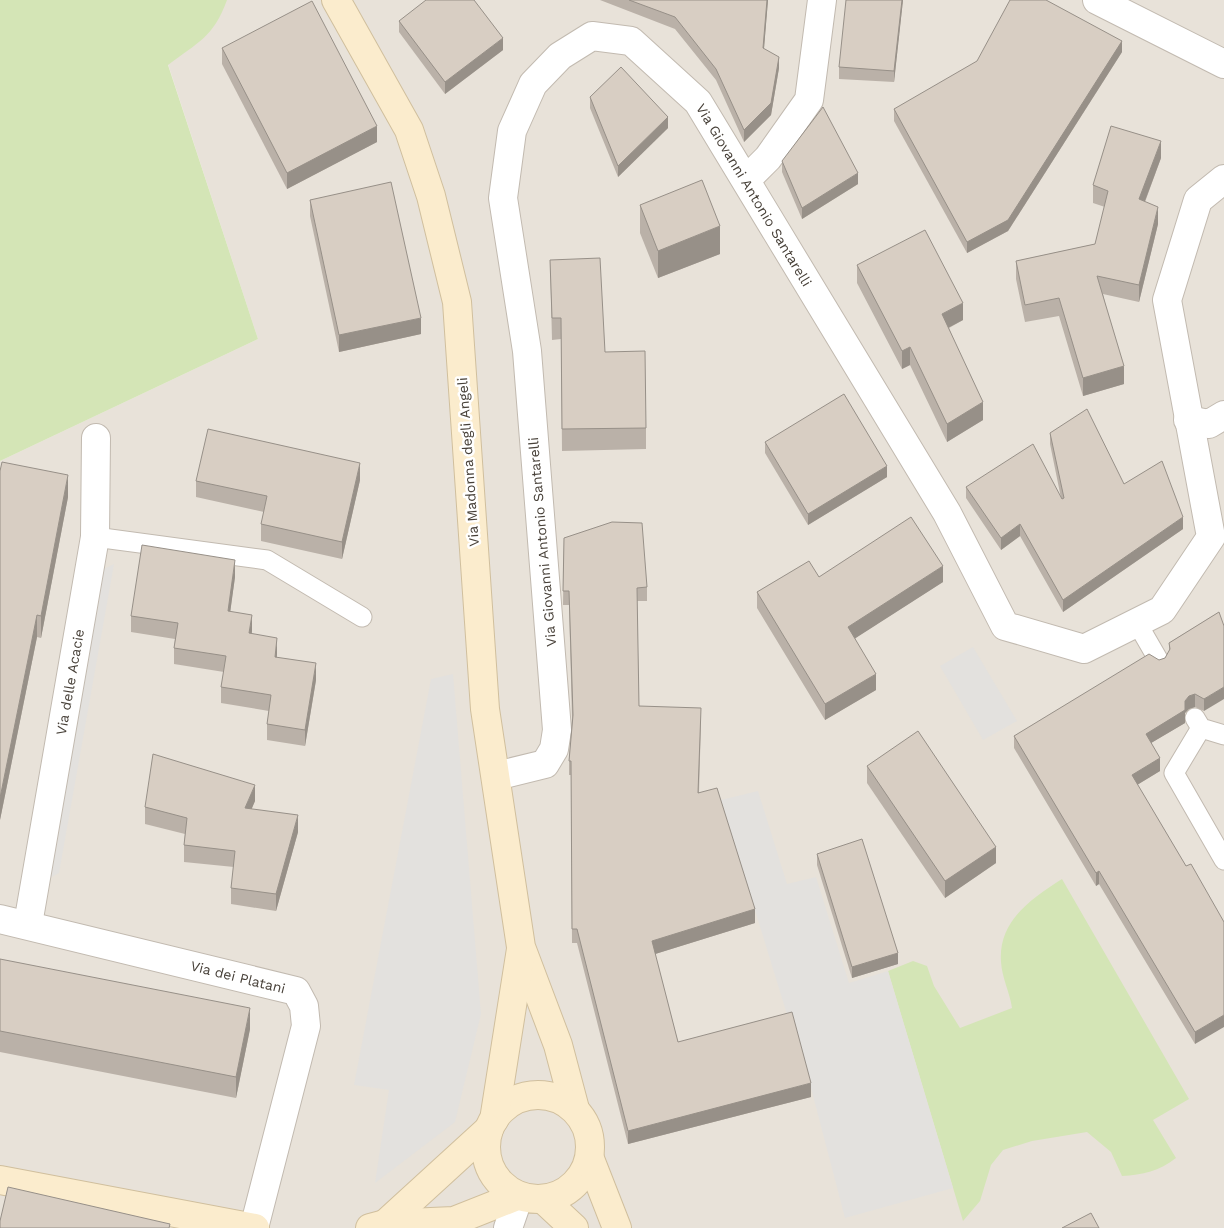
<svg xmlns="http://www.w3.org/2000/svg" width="1224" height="1228" viewBox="0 0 1224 1228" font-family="'Work Sans',sans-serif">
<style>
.residential{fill:#e8e2d9}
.green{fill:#d4e5b6}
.parking{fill:#e3e1de}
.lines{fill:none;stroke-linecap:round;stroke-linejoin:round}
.service-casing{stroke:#c2bab0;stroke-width:21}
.minor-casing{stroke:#c2bab0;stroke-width:30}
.tertiary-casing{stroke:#c2bab0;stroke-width:30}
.secondary-casing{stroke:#d0bf9d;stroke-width:30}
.service{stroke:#fff;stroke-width:19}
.minor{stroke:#fff;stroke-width:28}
.tertiary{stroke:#fff;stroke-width:28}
.secondary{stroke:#fbeccd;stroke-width:28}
.wall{fill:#bab1a8}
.shaded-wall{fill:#979088}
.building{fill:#d8cec3;stroke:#979088}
.labels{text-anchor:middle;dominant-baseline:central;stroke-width:5;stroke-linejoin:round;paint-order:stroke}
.street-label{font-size:14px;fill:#484139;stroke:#fff}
</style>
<rect width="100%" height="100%" fill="#f4f0ea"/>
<!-- residential -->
<polygon class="residential" points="147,0 1224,0 1224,1228 0,1228 0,461 258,339"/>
<!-- green -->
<g class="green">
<path d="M0,0H227C213,38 198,42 168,65L258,339L0,461Z"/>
<path d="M1062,879L1189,1099L1153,1120L1176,1158C1159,1171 1143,1175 1122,1176L1111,1152L1087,1132L1032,1141L1003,1150L991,1165L980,1201L963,1221L888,971L913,961L927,966L934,986L960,1028L1012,1008C1010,993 1002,978 1001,962C998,921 1031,899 1062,879Z"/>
</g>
<!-- parking -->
<g class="parking">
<polygon points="114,564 59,873 35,886 88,577"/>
<polygon points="973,647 1017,721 983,740 940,666"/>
<polygon points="453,674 481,1014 455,1122 375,1183 389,1090 354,1085 431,679"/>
<polygon points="758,791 787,884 816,877 849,983 888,971 953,1188 845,1218 794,1023 790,1024 721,800"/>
</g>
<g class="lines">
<defs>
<g id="service">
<polyline points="95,537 267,560 362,617"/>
<polyline points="1137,623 1159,661"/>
<polyline points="1195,718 1201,728 1224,735"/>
<polyline points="1201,728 1174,773 1224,860"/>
</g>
<g id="minor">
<polyline points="746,180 768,158 809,100 822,0"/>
<polyline points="1188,420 1209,424 1224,415"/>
<polyline points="496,776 545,764 554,749 557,730 527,351 503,198 512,131 533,84 560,56 592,36 631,41 698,102 947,513 1005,626 1084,649 1162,610 1211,537 1167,300 1198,200 1224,179"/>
<polyline points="0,919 296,991 304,1006 306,1026 254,1228"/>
<polyline points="28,924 95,537 96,438"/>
<polyline points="508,1228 519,1196"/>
</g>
<polyline id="tertiary" points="1097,0 1224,64"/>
<g id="secondary">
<polyline points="336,0 409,130 431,196 457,302 485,709 521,947 558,1045 575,1109"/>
<circle cx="538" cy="1147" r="52"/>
<polyline points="494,1120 521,949"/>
<polyline points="590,1159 617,1228"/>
<polyline points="0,1180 255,1228"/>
<polyline points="544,1200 574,1228"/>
<polyline points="385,1224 489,1129"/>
<polyline points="370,1228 385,1224 454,1221 517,1196"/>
</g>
</defs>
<!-- service casing -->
<use href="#service" class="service-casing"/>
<!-- minor casing -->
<use href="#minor" class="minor-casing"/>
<!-- tertiary casing -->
<use href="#tertiary" class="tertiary-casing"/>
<!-- secondary casing -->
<use href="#secondary" class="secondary-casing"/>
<!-- service -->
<use href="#service" class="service"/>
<!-- minor -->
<use href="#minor" class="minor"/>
<!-- tertiary -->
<use href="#tertiary" class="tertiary"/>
<!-- secondary -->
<use href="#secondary" class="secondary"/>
</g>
<!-- wall -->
<g class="wall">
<polygon points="600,0 768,0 764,49 779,68 771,115 744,142 716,80 675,29"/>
<polygon points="903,0 894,82 839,79 839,67"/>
<polygon points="399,21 503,50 445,94 399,32"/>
<polygon points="222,48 377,142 287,189 222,64"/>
<polygon points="1122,52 1008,231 967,253 894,121 894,109"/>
<polygon points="590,97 668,128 618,177 590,108"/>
<polygon points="1161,158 1145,202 1158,224 1139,302 1103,294 1124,384 1083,396 1059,316 1025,322 1016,279 1016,261 1095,244 1105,207 1093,203 1093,185"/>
<polygon points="782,161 858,184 802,219 782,172"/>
<polygon points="310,200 421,334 339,352 310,216"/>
<polygon points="640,205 720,254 658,278 640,233"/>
<polygon points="550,260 605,352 646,428 646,449 562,451 561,339 552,340"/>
<polygon points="857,265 963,320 949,328 983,420 947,442 910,365 902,369 857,283"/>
<polygon points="1050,433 1124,484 1183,529 1063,612 1020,536 1001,550 966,498 966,487 1061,498 1050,444"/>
<polygon points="765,442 887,477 808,525 765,453"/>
<polygon points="0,471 68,497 41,638 37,637 0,820"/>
<polygon points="360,480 342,559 261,541 261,524 264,512 196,497 196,481"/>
<polygon points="564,538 647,587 647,601 637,601 639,706 701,722 699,793 755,923 655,954 678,1042 811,1097 628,1144 577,943 572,943 571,775 569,775 569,761 572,718 569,605 563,605"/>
<polygon points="235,577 230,612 252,631 252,634 277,654 277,658 316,680 305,746 267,740 267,724 269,711 221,703 221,687 224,672 174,664 174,648 175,639 131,632 131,616"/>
<polygon points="819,577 943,582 855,638 876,690 825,720 757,608 757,592"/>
<polygon points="1219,612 1204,711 1195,707 1189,709 1185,713 1185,723 1151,743 1160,771 1137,785 1186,866 1224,922 1195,1044 1099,884 1096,886 1014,748 1014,736 1159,660 1165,658 1169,652 1169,643"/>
<polygon points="867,766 996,863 945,898 867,783"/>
<polygon points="255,801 251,809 298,832 276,911 231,904 231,888 234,867 184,862 184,845 185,834 145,824 145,807"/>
<polygon points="817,854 898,964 852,978 817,865"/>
<polygon points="0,959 250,1029 236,1098 0,1052"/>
</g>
<!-- shaded-wall -->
<g class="shaded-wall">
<polygon points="767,0 768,0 763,60 763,48"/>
<polygon points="902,0 903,0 894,82 894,71"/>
<polygon points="503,38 503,50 445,94 445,82"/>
<polygon points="1122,41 1122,52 1008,231 967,253 967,242"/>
<polygon points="779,57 779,68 771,115 744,142 744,130"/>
<polygon points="668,117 668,128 618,177 618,166"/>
<polygon points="377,126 377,142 287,189 287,173"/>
<polygon points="1161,141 1161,158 1139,217 1139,199"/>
<polygon points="858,173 858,184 802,219 802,208"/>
<polygon points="1158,207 1158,224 1139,302 1139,285"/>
<polygon points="720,226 720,254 658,278 658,251"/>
<polygon points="963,303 963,320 942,331 942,314"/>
<polygon points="421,318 421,334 339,352 339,335"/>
<polygon points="910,347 910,365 902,369 902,351"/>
<polygon points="1124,366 1124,384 1083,396 1083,378"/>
<polygon points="983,402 983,420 947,442 947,424"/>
<polygon points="360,463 360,480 342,559 342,542"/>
<polygon points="887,466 887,477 808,525 808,514"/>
<polygon points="68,475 68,497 41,638 41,616"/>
<polygon points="1183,517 1183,529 1063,612 1063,600"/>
<polygon points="1020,524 1020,536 1001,550 1001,538"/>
<polygon points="235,560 235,577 228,628 228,611"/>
<polygon points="943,566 943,582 848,643 848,627"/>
<polygon points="37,615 37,637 0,820 0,798"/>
<polygon points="252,615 252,631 249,650 249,633"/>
<polygon points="277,638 277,654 275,674 275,657"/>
<polygon points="316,663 316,680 305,746 305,730"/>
<polygon points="876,674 876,690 825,720 825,704"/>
<polygon points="1224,687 1224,699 1204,711 1204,699"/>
<polygon points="1195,694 1195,707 1189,709 1185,713 1185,723 1146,746 1146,734 1185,701 1189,696"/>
<polygon points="1160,758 1160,771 1132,788 1132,775"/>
<polygon points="255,785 255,801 245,825 245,808"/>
<polygon points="298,815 298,832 276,911 276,894"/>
<polygon points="996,847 996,863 945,898 945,881"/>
<polygon points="1099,871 1099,884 1096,886 1096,873"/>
<polygon points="755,909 755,923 652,955 652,941"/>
<polygon points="898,953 898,964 852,978 852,967"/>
<polygon points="250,1008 250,1029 236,1098 236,1077"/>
<polygon points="1224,1015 1224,1027 1195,1044 1195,1032"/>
<polygon points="811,1083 811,1097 628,1144 628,1131"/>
</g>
<!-- building -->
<g class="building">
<polygon points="426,0 474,0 503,38 445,82 399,21"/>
<polygon points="629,0 767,0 763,48 779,57 771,103 744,130 716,69 675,17"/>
<polygon points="846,0 902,0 894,71 839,67"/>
<polygon points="1010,0 1046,0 1122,41 1008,220 967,242 894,109 977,61"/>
<polygon points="312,1 377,126 287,173 222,48"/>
<polygon points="621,67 668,117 618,166 590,97"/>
<polygon points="823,107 858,173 802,208 782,161"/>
<polygon points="1111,126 1161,141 1139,199 1158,207 1139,285 1097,276 1124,366 1083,378 1059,298 1025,305 1016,261 1095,244 1108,191 1093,185"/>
<polygon points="702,180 720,226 658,251 640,205"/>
<polygon points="391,182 421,318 339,335 310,200"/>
<polygon points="925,230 963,303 942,314 983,402 947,424 910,347 902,351 857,265"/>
<polygon points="600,258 605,352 645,351 646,428 562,429 561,318 552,318 550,260"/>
<polygon points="844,394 887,466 808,514 765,442"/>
<polygon points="1087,409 1124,484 1162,461 1183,517 1063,600 1020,524 1001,538 966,487 1033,444 1062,499 1064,498 1050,433"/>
<polygon points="208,429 360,463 342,542 261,524 267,496 196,481"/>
<polygon points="2,462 68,475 41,616 37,615 0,798 0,471"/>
<polygon points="911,517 943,566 848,627 876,674 825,704 757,592 809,561 819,577"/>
<polygon points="612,522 642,523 647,587 637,588 639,706 701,708 698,793 717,788 755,909 652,941 678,1042 792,1012 811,1083 628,1131 577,929 572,929 571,761 569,761 573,715 569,591 563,591 564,538"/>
<polygon points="142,545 235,560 228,611 252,615 249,633 277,638 275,657 316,663 305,730 267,724 271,695 221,687 226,656 174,648 178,623 131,616"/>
<polygon points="1219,612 1224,626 1224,687 1204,699 1195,694 1189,696 1185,701 1185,710 1146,734 1160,758 1132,775 1186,866 1191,864 1224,922 1224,1015 1195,1032 1099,871 1096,873 1014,736 1149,654 1159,660 1165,658 1170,649 1169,643"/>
<polygon points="918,731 996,847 945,881 867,766"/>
<polygon points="153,754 255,785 245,808 298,815 276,894 231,888 235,851 184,845 187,818 145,807"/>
<polygon points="862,839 898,953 852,967 817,854"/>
<polygon points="0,959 250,1008 236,1077 0,1031"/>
<polygon points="8,1187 170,1224 169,1228 0,1228 0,1221"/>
<polygon points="1091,1213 1099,1228 1062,1228"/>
</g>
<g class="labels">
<!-- street labels -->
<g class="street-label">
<text transform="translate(754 195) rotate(59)">Via Giovanni Antonio Santarelli</text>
<text transform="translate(468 462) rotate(-94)">Via Madonna degli Angeli</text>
<text transform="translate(542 542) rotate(-95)">Via Giovanni Antonio Santarelli</text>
<text transform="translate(70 682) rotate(-80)">Via delle Acacie</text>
<text transform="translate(238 977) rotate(14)">Via dei Platani</text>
</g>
</g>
</svg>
